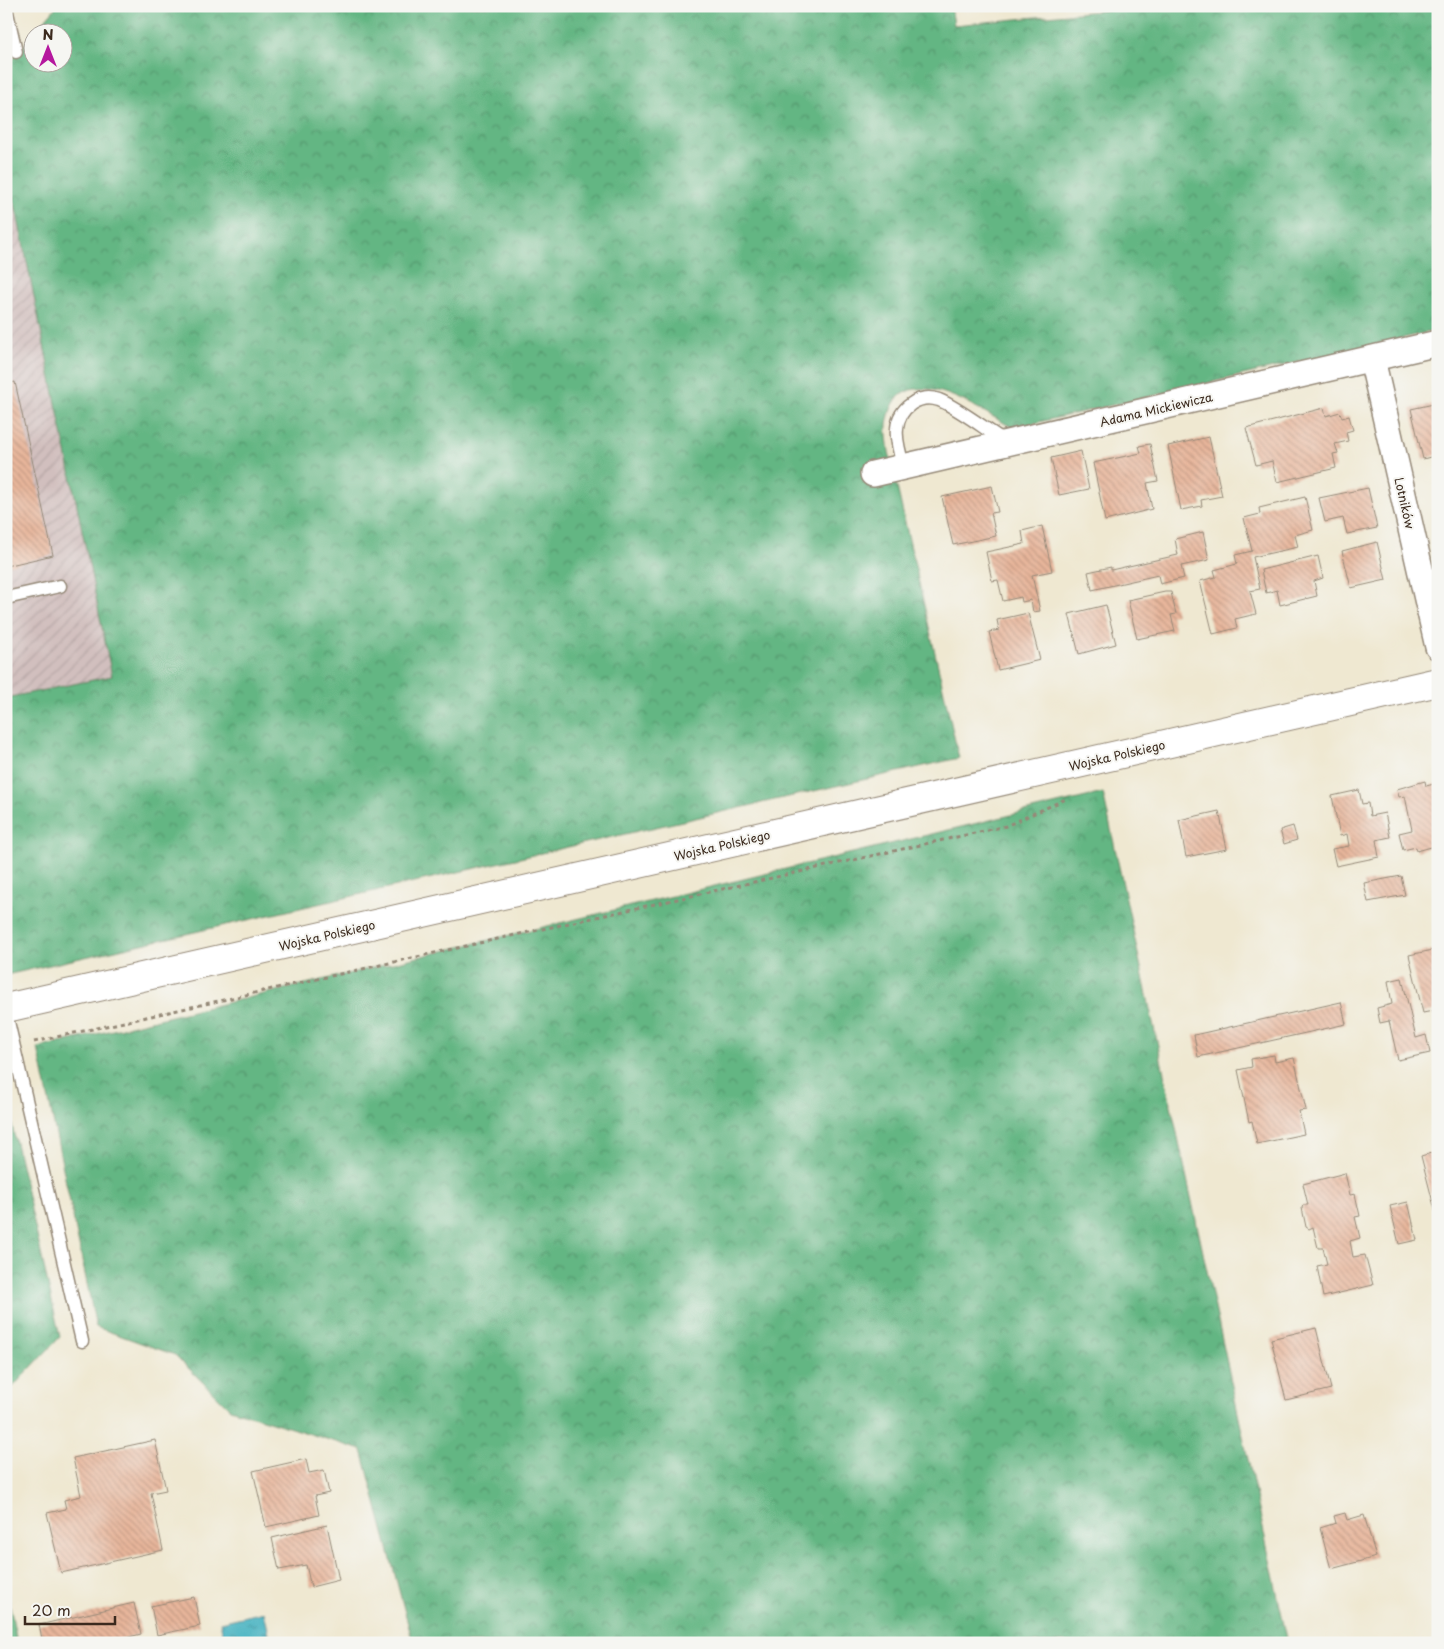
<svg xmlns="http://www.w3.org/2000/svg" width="1444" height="1649" viewBox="0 0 1444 1649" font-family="'Playpen Sans',sans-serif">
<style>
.industrial{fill:url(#industrial-furrows)}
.forest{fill:url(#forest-crowns);stroke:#4f7050}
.water{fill:url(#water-ripples);stroke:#3f6e6f}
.building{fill:url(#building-back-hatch)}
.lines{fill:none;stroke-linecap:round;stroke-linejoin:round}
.service-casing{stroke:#958978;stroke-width:15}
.minor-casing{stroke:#958978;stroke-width:28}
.tertiary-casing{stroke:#958978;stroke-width:30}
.path{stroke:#958978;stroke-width:3;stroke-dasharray:4 4;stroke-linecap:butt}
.service{stroke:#fff;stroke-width:12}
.minor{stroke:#fff;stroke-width:25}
.tertiary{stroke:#fff;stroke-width:28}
.labels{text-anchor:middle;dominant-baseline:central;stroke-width:4;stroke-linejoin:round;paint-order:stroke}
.street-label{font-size:12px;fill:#3b2a1e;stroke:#f6f6f2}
</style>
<defs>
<pattern id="industrial-furrows" width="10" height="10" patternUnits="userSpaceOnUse" patternTransform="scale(1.25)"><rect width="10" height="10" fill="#d1bfbe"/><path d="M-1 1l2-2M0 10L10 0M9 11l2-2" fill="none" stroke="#b4a4a3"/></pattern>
<pattern id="forest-crowns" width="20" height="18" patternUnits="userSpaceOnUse" patternTransform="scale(1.25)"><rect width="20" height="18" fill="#63b683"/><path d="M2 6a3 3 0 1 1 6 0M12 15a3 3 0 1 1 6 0" fill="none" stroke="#53946b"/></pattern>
<pattern id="water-ripples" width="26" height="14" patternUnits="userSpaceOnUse" patternTransform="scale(1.25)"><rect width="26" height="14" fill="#43b1c0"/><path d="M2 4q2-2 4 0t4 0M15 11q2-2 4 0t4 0" fill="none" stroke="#39909b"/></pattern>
<pattern id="building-back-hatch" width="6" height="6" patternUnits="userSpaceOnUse" patternTransform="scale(1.25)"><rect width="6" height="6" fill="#e8b69b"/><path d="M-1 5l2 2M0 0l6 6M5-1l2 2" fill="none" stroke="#bd947e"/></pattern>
</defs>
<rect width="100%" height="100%" fill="#f6f6f2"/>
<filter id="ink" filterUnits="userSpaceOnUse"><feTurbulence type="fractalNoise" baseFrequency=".02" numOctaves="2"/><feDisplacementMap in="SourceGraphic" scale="10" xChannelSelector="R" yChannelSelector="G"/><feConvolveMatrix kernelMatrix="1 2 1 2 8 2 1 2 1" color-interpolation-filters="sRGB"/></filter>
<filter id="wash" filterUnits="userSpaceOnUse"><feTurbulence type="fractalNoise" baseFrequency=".0096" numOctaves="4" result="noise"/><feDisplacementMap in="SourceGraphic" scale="20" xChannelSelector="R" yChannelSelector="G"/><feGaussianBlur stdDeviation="1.12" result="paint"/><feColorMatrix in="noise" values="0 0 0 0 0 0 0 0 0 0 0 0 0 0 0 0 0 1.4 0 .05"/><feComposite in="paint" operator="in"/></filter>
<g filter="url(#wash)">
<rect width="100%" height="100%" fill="#efe8d1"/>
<!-- industrial -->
<polygon class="industrial" points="6,160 113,677 6,698"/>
<!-- forest -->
<g class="forest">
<path d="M57,6H951L954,25L1151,6H1438V330L1013,428C979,410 897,351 887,425C886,433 888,444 889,452L959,758L6,975V698L112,676L6,160V68L32,36V62H62V32H35Z"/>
<polygon points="1103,793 1288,1643 413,1643 362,1450 230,1409 175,1355 96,1327 38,1048"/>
<polygon points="6,1099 60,1337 6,1394"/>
<polygon points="6,1584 17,1643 6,1643"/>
</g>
<!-- water -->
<polygon class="water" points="264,1612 271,1643 225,1643 220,1622"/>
<g id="blocks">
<!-- building -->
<g class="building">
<polygon points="15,382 53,555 6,566 6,384"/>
<polygon points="1438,403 1438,455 1423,459 1411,409"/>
<polygon points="1324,408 1326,416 1340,412 1342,418 1349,416 1353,430 1346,432 1348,441 1335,444 1338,453 1333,454 1336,468 1277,482 1272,461 1256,465 1246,428"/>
<polygon points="1209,437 1222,496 1201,500 1202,506 1181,510 1168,446"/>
<polygon points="1150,444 1158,481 1147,483 1152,509 1105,521 1093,463 1141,453 1139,446"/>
<polygon points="1081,451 1089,489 1059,495 1051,458"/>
<polygon points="992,486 998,512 991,513 996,536 953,545 942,497"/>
<polygon points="1368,488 1377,528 1347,534 1343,518 1325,522 1319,498"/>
<polygon points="1305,497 1313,530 1295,535 1298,547 1253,557 1260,589 1250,591 1256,614 1235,619 1237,628 1213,634 1200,581 1216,577 1214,570 1237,564 1235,555 1252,551 1244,518 1260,514 1259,508"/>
<polygon points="1042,526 1052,571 1032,575 1040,611 1033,612 1031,600 1022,602 1021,597 1003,601 998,580 992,581 986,552 1024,544 1022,531"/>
<polygon points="1203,532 1209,560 1181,566 1184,578 1160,584 1158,575 1092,590 1088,572 1111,567 1111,570 1178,555 1175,539"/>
<polygon points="1377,542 1386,580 1351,588 1342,551"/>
<polygon points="1318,556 1323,578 1314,581 1317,596 1280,605 1277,590 1266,593 1261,570"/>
<polygon points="1165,592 1171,592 1176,614 1171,615 1175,631 1137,639 1128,600"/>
<polygon points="1106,605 1116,644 1079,654 1069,614"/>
<polygon points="1028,613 1040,660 998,670 989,632 999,630 997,620"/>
<polygon points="1425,781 1426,786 1438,783 1438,841 1434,842 1435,846 1417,851 1416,847 1403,850 1399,833 1412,830 1405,796 1399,797 1397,789"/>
<polygon points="1359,790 1362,804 1368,803 1370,816 1385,813 1390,837 1376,840 1379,857 1336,866 1332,849 1349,846 1347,834 1340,836 1332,796"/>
<polygon points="1219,811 1227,849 1186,857 1179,820"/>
<polygon points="1293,826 1297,840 1284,844 1280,830"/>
<polygon points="1401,876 1405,895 1368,902 1364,883"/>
<polygon points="1438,949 1438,1010 1423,1013 1409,955"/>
<polygon points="1402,978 1416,1038 1426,1035 1430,1053 1398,1060 1389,1021 1380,1023 1377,1008 1392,1004 1388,981"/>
<polygon points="1341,1002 1346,1024 1198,1057 1194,1035"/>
<polygon points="1274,1055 1275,1062 1294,1058 1306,1110 1299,1111 1304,1134 1257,1144 1252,1121 1249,1122 1238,1070 1252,1067 1251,1059"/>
<polygon points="1438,1151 1438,1218 1437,1218 1421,1156"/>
<polygon points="1345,1173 1350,1195 1355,1194 1360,1216 1355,1217 1360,1238 1350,1241 1353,1257 1365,1255 1373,1285 1323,1297 1317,1266 1327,1264 1323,1248 1318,1248 1313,1227 1309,1229 1306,1227 1302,1208 1303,1205 1308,1205 1303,1184"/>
<polygon points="1408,1202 1417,1240 1399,1244 1390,1206"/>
<polygon points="1316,1328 1331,1389 1286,1400 1271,1339"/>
<polygon points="155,1440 166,1490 151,1493 163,1550 61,1573 47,1513 66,1509 64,1500 81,1496 73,1458"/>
<polygon points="306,1459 309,1473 324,1470 329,1493 315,1496 319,1515 266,1527 253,1471"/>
<polygon points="1345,1513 1347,1520 1364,1515 1376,1557 1331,1569 1320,1528 1336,1523 1334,1516"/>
<polygon points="327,1525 339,1580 311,1587 306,1565 279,1570 272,1538"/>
<polygon points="194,1597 200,1626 157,1635 151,1606"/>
<polygon points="134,1603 141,1634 105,1643 43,1643 39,1625"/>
</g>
</g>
</g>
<g filter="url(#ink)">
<use href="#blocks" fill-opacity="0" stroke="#958978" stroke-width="1"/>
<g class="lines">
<defs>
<g id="service">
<polyline points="6,8 16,52"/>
<path d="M903,467C901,455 895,440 897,428C899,408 919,393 939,400C957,407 988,431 1006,442"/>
<polyline points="6,598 60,586"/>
<polyline points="6,1013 82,1341"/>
</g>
<g id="minor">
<polyline points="1372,359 1438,647"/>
<polyline points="873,474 1438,343"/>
</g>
<polyline id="tertiary" points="6,1008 1438,682"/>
</defs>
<!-- service casing -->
<use href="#service" class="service-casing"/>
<!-- minor casing -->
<use href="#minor" class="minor-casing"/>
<!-- tertiary casing -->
<use href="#tertiary" class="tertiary-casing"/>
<!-- path -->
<polyline class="path" points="34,1042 1006,826 1068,798"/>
<!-- service -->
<use href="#service" class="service"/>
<!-- minor -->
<use href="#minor" class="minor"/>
<!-- tertiary -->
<use href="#tertiary" class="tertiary"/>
</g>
</g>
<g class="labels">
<!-- street labels -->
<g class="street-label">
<text transform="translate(1156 409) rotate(-13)">Adama Mickiewicza</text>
<text transform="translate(1405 503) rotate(77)">Lotników</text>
<text transform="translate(1117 755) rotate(-13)">Wojska Polskiego</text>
<text transform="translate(722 845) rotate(-13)">Wojska Polskiego</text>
<text transform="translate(327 935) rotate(-13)">Wojska Polskiego</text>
</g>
</g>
<!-- margin -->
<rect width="1444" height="1649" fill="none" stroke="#f6f6f2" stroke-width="25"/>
<!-- north arrow -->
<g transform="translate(48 48)"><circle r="24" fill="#f6f6f2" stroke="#aba49d"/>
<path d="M0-4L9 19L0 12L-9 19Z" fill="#b5179e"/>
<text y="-8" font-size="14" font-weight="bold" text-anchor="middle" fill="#3b2a1e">N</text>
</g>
<!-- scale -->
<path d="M25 1616v8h90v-8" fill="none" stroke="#3b2a1e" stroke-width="2.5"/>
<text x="32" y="1616" font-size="15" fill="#3b2a1e" stroke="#f6f6f2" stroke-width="4" paint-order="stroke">20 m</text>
</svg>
